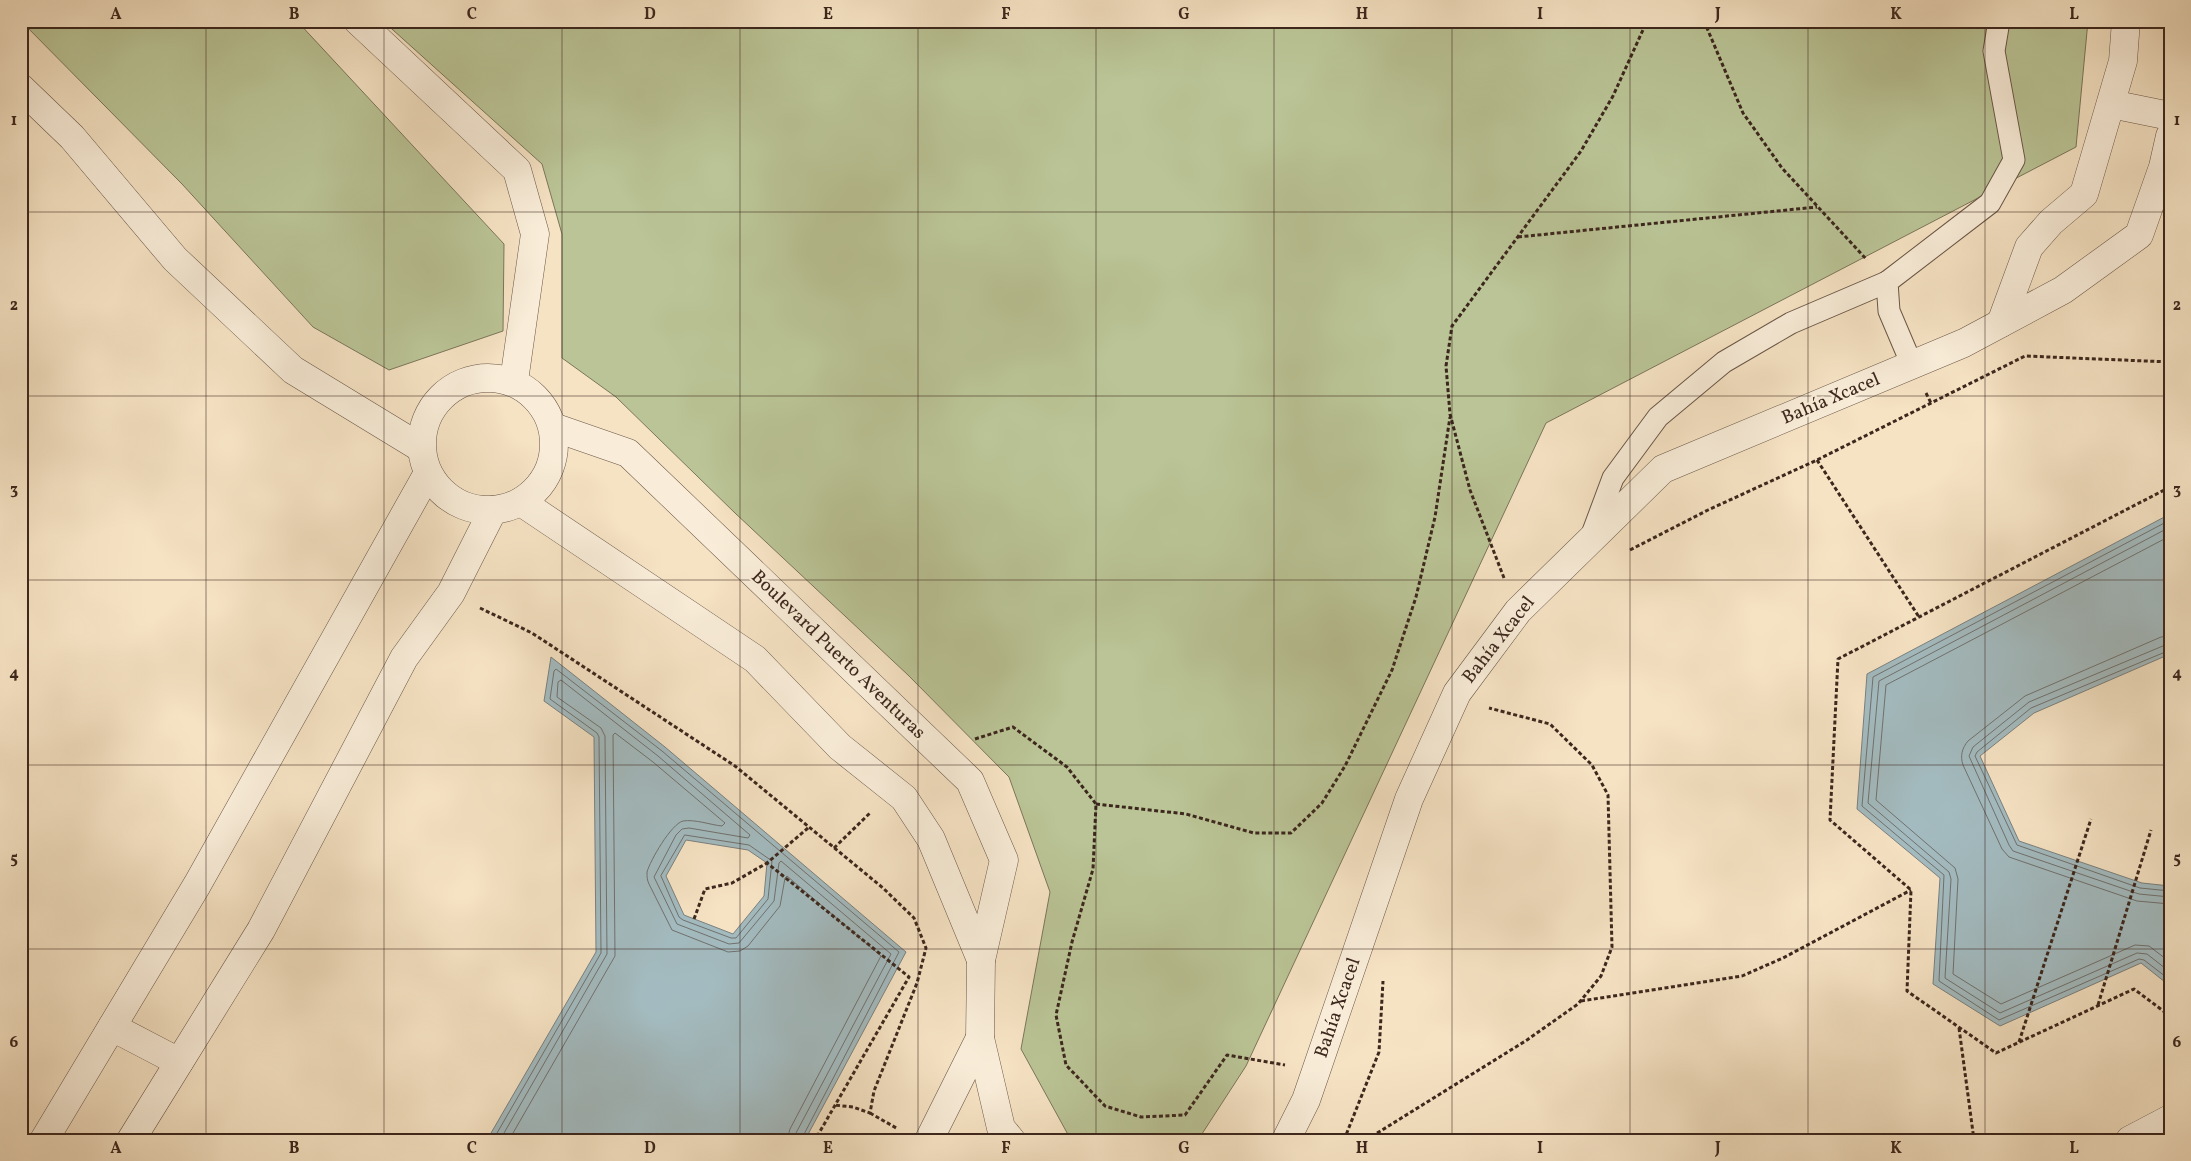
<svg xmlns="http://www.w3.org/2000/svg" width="2191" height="1161" viewBox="0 0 2191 1161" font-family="Vollkorn,serif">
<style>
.green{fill:#bac496;stroke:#7b765a}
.water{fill:#a3bbc0;stroke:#7a807f;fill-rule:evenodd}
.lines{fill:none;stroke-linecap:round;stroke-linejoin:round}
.shore{stroke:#70716e;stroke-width:1}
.service-casing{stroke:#6a5647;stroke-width:23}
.minor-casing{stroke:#6a5647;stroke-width:29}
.tertiary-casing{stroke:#6a5647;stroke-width:29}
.path{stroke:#3c271d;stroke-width:3;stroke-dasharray:4 2.5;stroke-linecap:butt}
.service{stroke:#f9edd9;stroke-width:21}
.minor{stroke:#f9edd9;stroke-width:28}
.tertiary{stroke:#f9edd9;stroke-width:28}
.grid{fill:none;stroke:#3c271d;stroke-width:1;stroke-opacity:0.55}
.labels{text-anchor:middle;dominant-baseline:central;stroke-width:4.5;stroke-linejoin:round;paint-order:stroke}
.street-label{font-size:19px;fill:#3c271d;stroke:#f9edd9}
.neatline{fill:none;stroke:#3c271d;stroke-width:2}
.grid-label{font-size:16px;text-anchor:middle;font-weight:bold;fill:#3c271d}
</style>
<rect width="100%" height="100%" fill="#f6e3c4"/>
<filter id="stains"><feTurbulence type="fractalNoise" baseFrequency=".004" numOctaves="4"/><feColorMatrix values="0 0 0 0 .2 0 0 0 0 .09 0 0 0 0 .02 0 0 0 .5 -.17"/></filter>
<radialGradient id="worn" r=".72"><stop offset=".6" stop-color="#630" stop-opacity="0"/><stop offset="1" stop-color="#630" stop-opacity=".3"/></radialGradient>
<!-- green -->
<g class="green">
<polygon points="21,21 297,21 504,244 503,331 389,370 313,327 182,184"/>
<polygon points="383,21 2088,21 2076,147 1546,423 1246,1066 1198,1140 1071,1140 1021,1049 1050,892 1009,777 908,675 735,513 616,397 562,358 562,234 542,164"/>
</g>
<!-- water -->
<g class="water">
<polygon points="2170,514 2170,654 2034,713 1980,756 2019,841 2142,883 2170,886 2170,986 2141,963 2000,1026 1933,984 1940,878 1857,809 1867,674"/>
<path d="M551,657L665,747L906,952L805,1140H487L596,952L594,737L544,701ZM686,840L748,850L767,863L764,896L733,934L684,915L666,876Z"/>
</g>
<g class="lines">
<!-- shore -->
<g class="shore">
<polyline points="2170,520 1873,677 1862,806 1944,875 1939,981 1999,1020 2139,959 2144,960 2170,980"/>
<polyline points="2170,527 1879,681 1868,803 1949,872 1951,879 1945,978 2000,1013 2137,953 2147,954 2170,972"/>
<polyline points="2170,536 1886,685 1876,800 1955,868 1958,879 1953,974 2001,1004 2135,945 2149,946 2170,962"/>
<path d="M2170,636L2161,637L2025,696L1968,741C1962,748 1960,756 1963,765L2002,849L2009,857L2137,901L2170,904"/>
<polyline points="2170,643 2029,702 1973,747 1969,756 2009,845 2013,851 2139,894 2170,897"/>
<polyline points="2170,650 2031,708 1977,752 1975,756 2017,845 2140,888 2170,891"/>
<polygon points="685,835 749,845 772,861 768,899 736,938 731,938 683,920 679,917 661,876"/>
<polyline points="493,1140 601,953 599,737 597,733 550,699 554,671 556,669 662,751 899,952 801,1140"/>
<polyline points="500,1140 607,954 605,736 601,728 557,697 558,682 561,680 658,756 750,835 748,838 689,828 682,829 676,835 654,877 677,924 729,944 739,943 774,901 779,863 781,861 891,954 796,1133 795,1140"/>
<path d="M509,1140L615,956L613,735L615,733L653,762L725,823L722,826C711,825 695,819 683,821C671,824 650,861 647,872C647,877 647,880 649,884L672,930L728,952L740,951L748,946L780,906L785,878L787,876L881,956L790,1129L787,1140"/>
</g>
<defs>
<g id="service">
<polyline points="1912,365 1889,311 1887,282 1990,203 2014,160 1994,51 1999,21"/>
<polyline points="1591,537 1613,478 1658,417 1724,362 1791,323 1887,282"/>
</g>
<g id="minor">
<polyline points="2111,104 2170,116"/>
<polyline points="2001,323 2029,247 2051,222 2084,194 2123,61 2126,21"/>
<polyline points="553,427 628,453 970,781 1004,860 981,960 980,1038 1001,1128 1011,1140"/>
<polyline points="521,502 755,659 840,747 904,798 931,839 981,960"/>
<polyline points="112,1027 179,1062"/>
<polyline points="44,1140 197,885 428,473"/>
<polyline points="131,1140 261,930 404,658 451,593 493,510"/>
<polyline points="929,1140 980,1038"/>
<polyline points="1286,1140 1306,1100 1316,1071 1409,799 1457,693 1518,611 1663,469 1964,343 2063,290 2139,235 2163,167 2170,136"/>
<polyline points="2130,1140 2170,1119"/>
</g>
<g id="tertiary">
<polyline points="358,21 517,170 535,234 514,381"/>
<polyline points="21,88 72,137 175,259 293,370 421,448"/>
<circle cx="488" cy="444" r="66"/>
</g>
</defs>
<!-- service casing -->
<use href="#service" class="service-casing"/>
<!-- minor casing -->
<use href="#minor" class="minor-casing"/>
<!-- tertiary casing -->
<use href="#tertiary" class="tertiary-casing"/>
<!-- path -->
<g class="path">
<polyline points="1704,21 1743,113 1782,168 1867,260"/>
<polyline points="1518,237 1817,207"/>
<polyline points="1926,393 1931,403"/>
<polyline points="1817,460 1919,617"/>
<polyline points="2170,487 1838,659 1830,820 1911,890 1907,991 1996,1053 2134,989 2170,1016"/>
<polyline points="1630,550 1708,510 1817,460 2025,356 2170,362"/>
<polyline points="1504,578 1470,490 1450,414 1446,366 1452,326 1581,151 1613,96 1647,21"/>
<polyline points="480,608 532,633 735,766 883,888 914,918 926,948 917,983 874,1091 870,1113 853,1107 834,1105"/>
<polyline points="975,739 1013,727 1067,767 1096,804 1093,869 1072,942 1056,1015 1066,1065 1105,1106 1141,1117 1185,1115 1227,1055 1285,1065"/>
<polyline points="1096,804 1186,814 1254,833 1291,833 1322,803 1345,766 1392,670 1416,597 1435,517 1450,417"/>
<polyline points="808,828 767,863 909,977 815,1140"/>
<polyline points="834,848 871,812"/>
<polyline points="694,919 705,889 732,883 767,863"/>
<polyline points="1581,1001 1742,976 1783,958 1911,890"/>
<polyline points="2098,1005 2151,830"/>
<polyline points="1959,1028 1974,1140"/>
<polyline points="2019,1042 2091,819"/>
<polyline points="870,1113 898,1129"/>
<polyline points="1344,1140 1379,1052 1383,981"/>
<polyline points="1366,1140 1527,1040 1578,1004 1601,976 1612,947 1608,795 1592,765 1550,724 1489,708"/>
</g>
<!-- service -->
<use href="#service" class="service"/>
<!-- minor -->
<use href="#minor" class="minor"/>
<!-- tertiary -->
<use href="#tertiary" class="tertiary"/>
</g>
<!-- grid -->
<path class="grid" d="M206,21V1140M384,21V1140M562,21V1140M740,21V1140M918,21V1140M1096,21V1140M1274,21V1140M1452,21V1140M1630,21V1140M1808,21V1140M1985,21V1140M21,212H2170M21,396H2170M21,580H2170M21,765H2170M21,949H2170"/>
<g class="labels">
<!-- street labels -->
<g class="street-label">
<text transform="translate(1831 399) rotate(-23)">Bahía Xcacel</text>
<text transform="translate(1499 640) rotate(-52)">Bahía Xcacel</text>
<text transform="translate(838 655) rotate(44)">Boulevard Puerto Aventuras</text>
<text transform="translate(1338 1008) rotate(-71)">Bahía Xcacel</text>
</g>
</g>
<!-- margin -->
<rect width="2191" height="1161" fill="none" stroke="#f6e3c4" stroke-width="55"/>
<rect x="28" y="28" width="2136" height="1106" class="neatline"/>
<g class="grid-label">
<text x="116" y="19">A</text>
<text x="294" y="19">B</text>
<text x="472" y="19">C</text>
<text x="650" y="19">D</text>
<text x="828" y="19">E</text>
<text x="1006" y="19">F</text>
<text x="1184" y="19">G</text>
<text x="1362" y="19">H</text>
<text x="1540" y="19">I</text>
<text x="1718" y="19">J</text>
<text x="1896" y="19">K</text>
<text x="2074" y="19">L</text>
<text x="14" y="125">1</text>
<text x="2177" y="125">1</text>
<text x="14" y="310">2</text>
<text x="2177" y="310">2</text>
<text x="14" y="494">3</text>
<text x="2177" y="494">3</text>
<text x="14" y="678">4</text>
<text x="2177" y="678">4</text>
<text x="14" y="863">5</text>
<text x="2177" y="863">5</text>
<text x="14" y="1047">6</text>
<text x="2177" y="1047">6</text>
<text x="116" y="1153">A</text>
<text x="294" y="1153">B</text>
<text x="472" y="1153">C</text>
<text x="650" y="1153">D</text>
<text x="828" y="1153">E</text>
<text x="1006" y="1153">F</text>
<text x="1184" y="1153">G</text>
<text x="1362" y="1153">H</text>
<text x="1540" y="1153">I</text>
<text x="1718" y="1153">J</text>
<text x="1896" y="1153">K</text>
<text x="2074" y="1153">L</text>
</g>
<rect width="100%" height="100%" filter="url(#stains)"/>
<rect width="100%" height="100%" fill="url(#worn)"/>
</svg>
